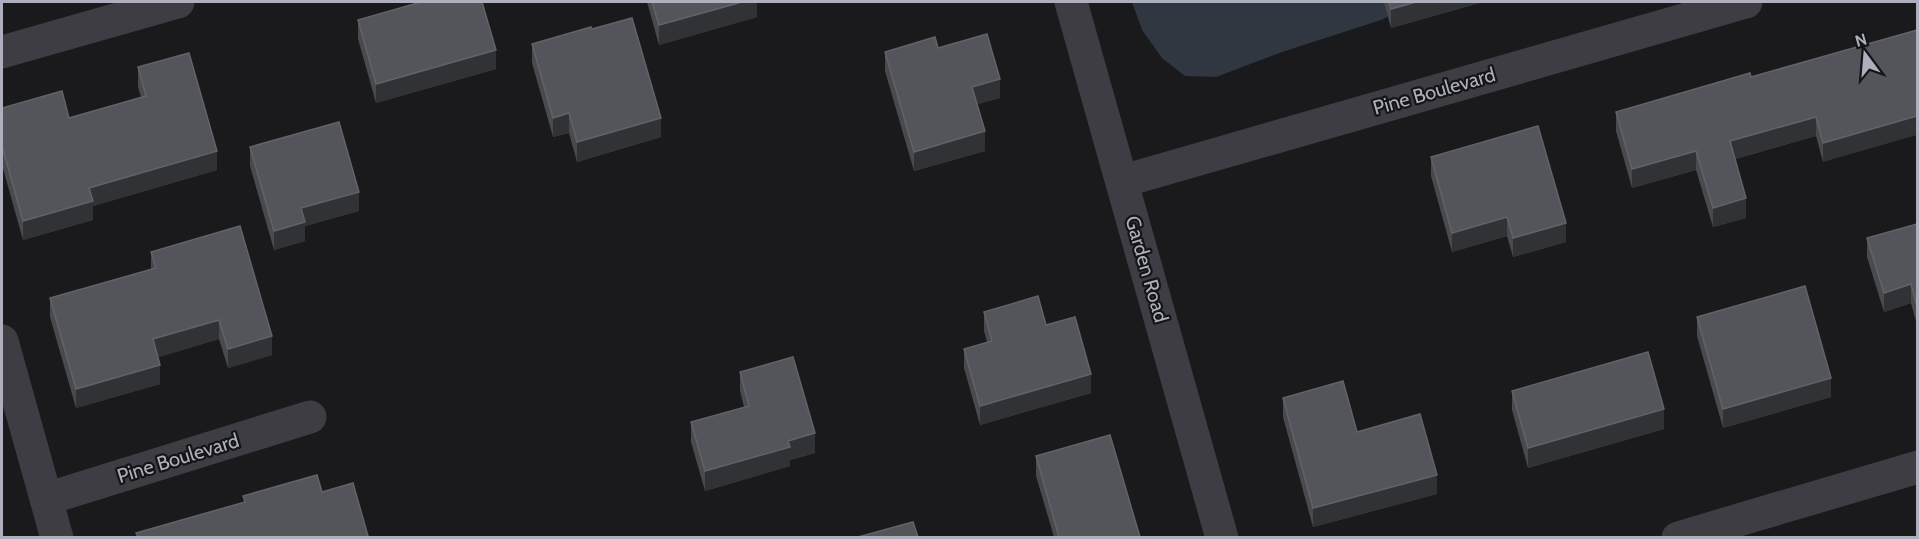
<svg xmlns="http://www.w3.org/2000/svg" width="1919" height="539" viewBox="0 0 1919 539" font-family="Cabin,sans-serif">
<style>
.water{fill:#303741}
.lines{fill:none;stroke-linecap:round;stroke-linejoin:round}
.street{stroke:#3d3d43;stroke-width:33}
.wall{fill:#494a4e}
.shaded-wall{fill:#313235}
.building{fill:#53555a;stroke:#616369;stroke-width:1.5}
.labels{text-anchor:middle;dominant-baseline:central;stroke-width:4.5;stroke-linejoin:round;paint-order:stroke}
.street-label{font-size:20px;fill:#adb0bc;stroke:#151517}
</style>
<rect width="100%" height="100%" fill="#1a1a1c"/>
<!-- water -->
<polygon class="water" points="1132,2 1417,2 1381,20 1282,52 1216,77 1185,76 1162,58 1142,30"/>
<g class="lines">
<!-- street -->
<g class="street">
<polyline points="1071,2 1222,538"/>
<polyline points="2,52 178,2"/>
<polyline points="1123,181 1746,2"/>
<polyline points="2,341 57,538"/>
<polyline points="46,499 310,417"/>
<polyline points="1678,538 1918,467"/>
</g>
</g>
<!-- wall -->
<g class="wall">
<polygon points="647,2 757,2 757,17 659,45"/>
<polygon points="1384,2 1483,2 1391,28"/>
<polygon points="358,20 496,69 376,103 358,39"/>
<polygon points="592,29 661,137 577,162 569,133 553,137 532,63 532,44"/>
<polygon points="1917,30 1823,162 1816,136 1735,159 1746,218 1713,227 1696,170 1632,188 1616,131 1616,112 1751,77"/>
<polygon points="938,48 1000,98 977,104 985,151 914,171 885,71 885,52"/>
<polygon points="138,67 217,170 93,206 93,220 23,240 2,165 2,108 69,118 141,97 138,87"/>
<polygon points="250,147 359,211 305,226 305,241 274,250 250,166"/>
<polygon points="1431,157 1566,242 1513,257 1507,236 1452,252 1431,176"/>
<polygon points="1917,224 1917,325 1911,303 1884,312 1867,257 1867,238"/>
<polygon points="151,252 272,355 228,368 219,339 158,357 160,384 76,408 50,317 50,298 151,269"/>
<polygon points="984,312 1046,325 1091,393 980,425 964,368 964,349 987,342 984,331"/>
<polygon points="1697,317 1831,397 1723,428 1697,336"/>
<polygon points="740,372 815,453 790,460 790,466 705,491 691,442 691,422 744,407 740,391"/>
<polygon points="1512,391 1664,429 1528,468 1512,410"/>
<polygon points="1283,398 1437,494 1313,527 1283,417"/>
<polygon points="1036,456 1140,537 1054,537 1036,476"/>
</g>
<!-- shaded-wall -->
<g class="shaded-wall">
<polygon points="742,2 757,2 757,17 659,45 659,25"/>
<polygon points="1416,2 1483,2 1391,28 1391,9"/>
<polygon points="496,50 496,69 376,103 376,84"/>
<polygon points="1000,79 1000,98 972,106 972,87"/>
<polygon points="569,113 569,133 553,137 553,118"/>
<polygon points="1917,116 1917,135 1823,162 1823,143"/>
<polygon points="1816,117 1816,136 1730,160 1730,141"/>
<polygon points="661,118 661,137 577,162 577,142"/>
<polygon points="985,131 985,151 914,171 914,152"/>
<polygon points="217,151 217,170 93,206 93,220 23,240 23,221 89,188"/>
<polygon points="1696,151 1696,170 1632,188 1632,169"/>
<polygon points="359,192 359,211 305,226 305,241 274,250 274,231 301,208"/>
<polygon points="1746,198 1746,218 1713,227 1713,208"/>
<polygon points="1507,217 1507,236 1452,252 1452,233"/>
<polygon points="1566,223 1566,242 1513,257 1513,238"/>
<polygon points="1911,284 1911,303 1884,312 1884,293"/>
<polygon points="219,320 219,339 153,359 153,339"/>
<polygon points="272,336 272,355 228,368 228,349"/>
<polygon points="160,365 160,384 76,408 76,389"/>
<polygon points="1091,374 1091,393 980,425 980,406"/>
<polygon points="1831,378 1831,397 1723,428 1723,409"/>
<polygon points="1664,409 1664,429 1528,468 1528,448"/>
<polygon points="815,433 815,453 790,460 790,466 705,491 705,471 788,441"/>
<polygon points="1437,475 1437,494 1313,527 1313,508"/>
</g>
<!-- building -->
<g class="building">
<polygon points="421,2 482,2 496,50 376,84 358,20"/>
<polygon points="652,2 742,2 659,25"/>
<polygon points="1389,2 1416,2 1391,9"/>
<polygon points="632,18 661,118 577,142 569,113 553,118 532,44 591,27 592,29"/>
<polygon points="1917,30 1917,116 1823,143 1816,117 1730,141 1746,198 1713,208 1696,151 1632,169 1616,112 1750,73 1751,77"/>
<polygon points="987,34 1000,79 972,87 985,131 914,152 885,52 935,37 938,48"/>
<polygon points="189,53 217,151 89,188 93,201 23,221 2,146 2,108 62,91 69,118 146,96 138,67"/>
<polygon points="339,122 359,192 301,208 305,222 274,231 250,147"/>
<polygon points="1538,126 1566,223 1513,238 1507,217 1452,233 1431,157"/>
<polygon points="1917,224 1917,306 1911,284 1884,293 1867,238"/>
<polygon points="240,226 272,336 228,349 219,320 153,339 160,365 76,389 50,298 156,268 151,252"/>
<polygon points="1805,286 1831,378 1723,409 1697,317"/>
<polygon points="1038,296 1046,325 1075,317 1091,374 980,406 964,349 992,341 984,312"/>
<polygon points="1648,352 1664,409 1528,448 1512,391"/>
<polygon points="793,357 815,433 788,441 790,447 705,471 691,422 749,406 740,372"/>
<polygon points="1343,381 1357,432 1420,414 1437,475 1313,508 1283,398"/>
<polygon points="1110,435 1140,537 1059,537 1036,456"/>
<polygon points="317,475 322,492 353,483 368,536 363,537 138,537 136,533 245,502 243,496"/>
<polygon points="913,522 918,537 858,537"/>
</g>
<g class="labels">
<!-- street labels -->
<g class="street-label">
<text transform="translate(1434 91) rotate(-16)">Pine Boulevard</text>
<text transform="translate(1147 269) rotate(74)">Garden Road</text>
<text transform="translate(178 458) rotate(-17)">Pine Boulevard</text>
</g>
</g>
<!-- border -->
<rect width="1919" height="539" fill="none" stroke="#adb0bc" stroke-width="6"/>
<!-- north arrow -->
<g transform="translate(1865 54) rotate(344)" stroke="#151517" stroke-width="4.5" paint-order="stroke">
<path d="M0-4.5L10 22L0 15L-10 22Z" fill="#adb0bc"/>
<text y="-9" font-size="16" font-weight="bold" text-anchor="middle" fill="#adb0bc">N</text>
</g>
</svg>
